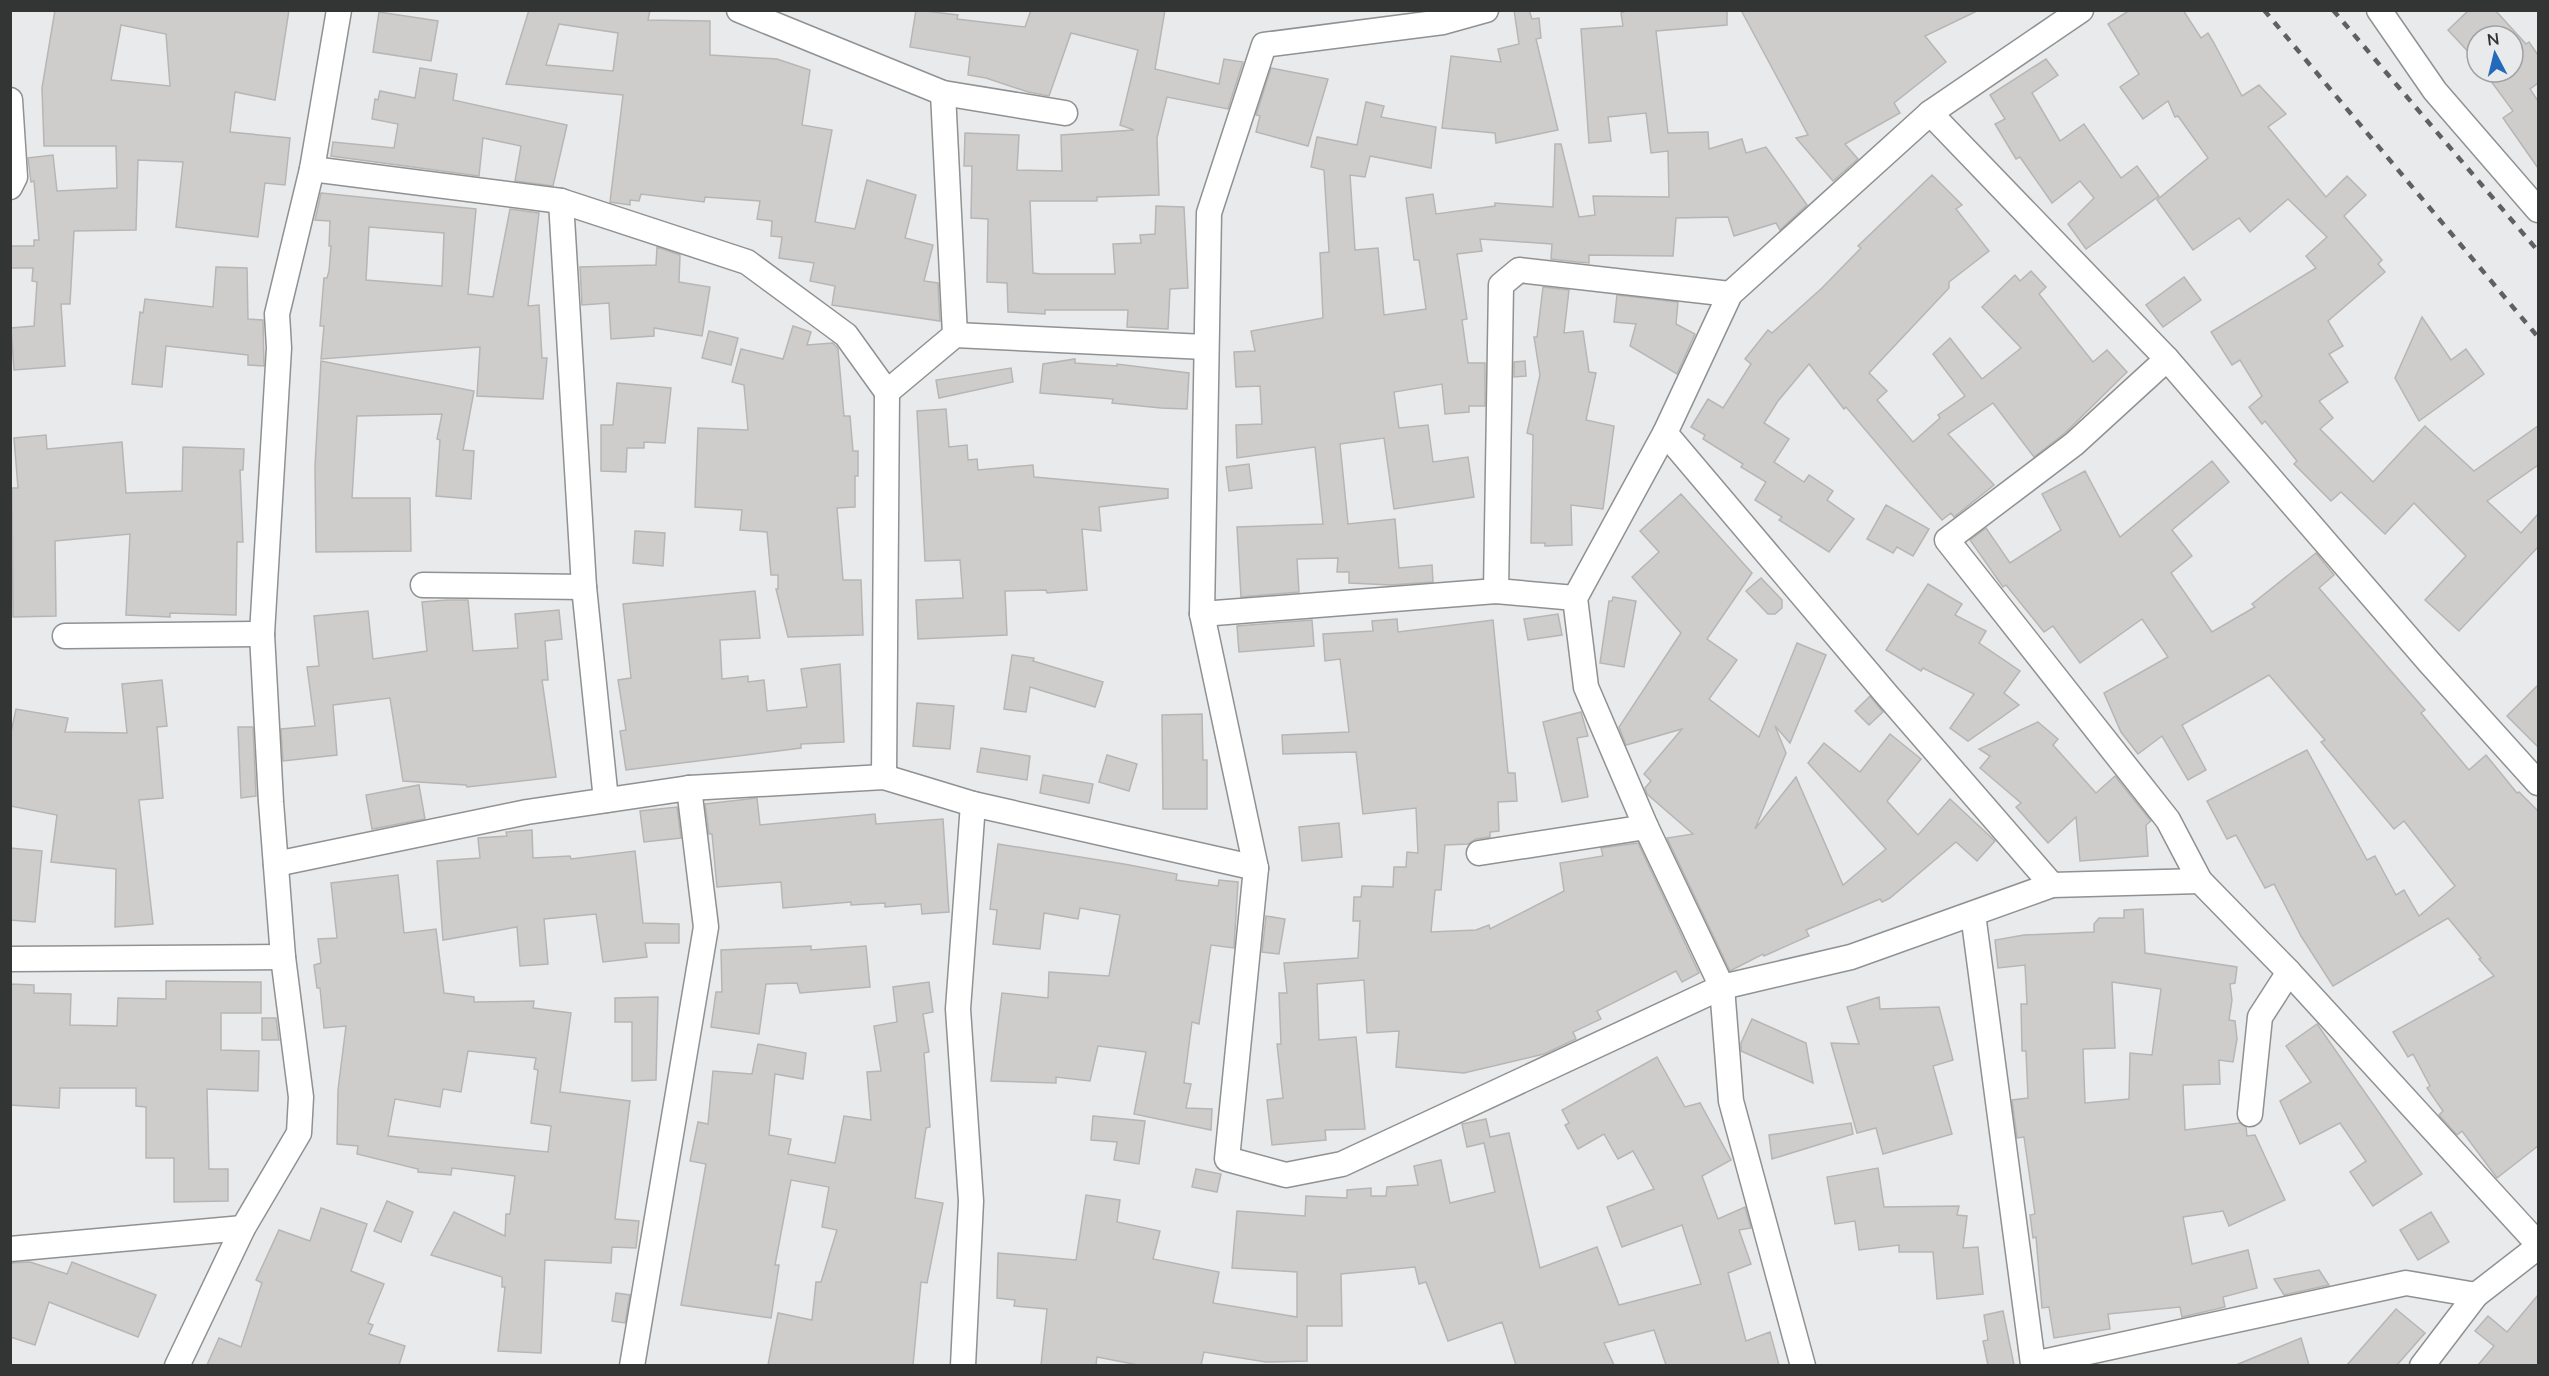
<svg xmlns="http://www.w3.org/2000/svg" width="2549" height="1376" viewBox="0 0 2549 1376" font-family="Lato,sans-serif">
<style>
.building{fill:#cecdcc;stroke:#b7b6b5;stroke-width:1.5;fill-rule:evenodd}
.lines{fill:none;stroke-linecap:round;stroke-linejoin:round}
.minor-casing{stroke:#909192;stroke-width:27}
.minor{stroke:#fff;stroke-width:24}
.rail{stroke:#5f6061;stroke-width:4.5;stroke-dasharray:8 8;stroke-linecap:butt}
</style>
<rect width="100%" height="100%" fill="#e9eaeb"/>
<!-- building -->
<g class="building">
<path d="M55,10H289L275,100L235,92L230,132L290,138L285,185L265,183L258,237L176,227L183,162L138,160L136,230L74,231L70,304H61L65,366L14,370L11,328L34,326L37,282L32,281L33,268H10V246H34V240H39L34,181L31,182L28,158L53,155L57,191L117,188L116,146H44L42,88ZM121,25L166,34L170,86L111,80Z"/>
<path d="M529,10H650L648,20L710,21V55L777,59L810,70L802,125L832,130L815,222L855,229L867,180L916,195L905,238L933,245L924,281L938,283L940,321L832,305L835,286L810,281L814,263L779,258L782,237L771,236L772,221L757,219L760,201L705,197L704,202L641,194L639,201L630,200V205L610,202L623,95L506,84ZM559,24L618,33L613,71L546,65Z"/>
<polygon points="916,10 958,15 957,19 1025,27 1031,10 1165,10 1155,69 1219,84 1224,59 1243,62 1228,109 1167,97 1157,138 1159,195 1097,197 1097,201 1030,201 1033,273 1041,274 1115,274 1113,244 1141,243 1140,235 1155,234 1156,206 1184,207 1188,288 1170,289 1168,329 1127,327 1128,310 1045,310 1045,314 1008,312 1007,283 987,282 988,219 971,218 972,166 964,166 965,133 1019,135 1017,170 1062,171 1061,135 1134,130 1120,125 1138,50 1071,33 1049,96 1028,92 986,78 968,75 970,57 910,47"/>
<polygon points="1514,10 1529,10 1532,19 1539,18 1541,38 1536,39 1558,130 1496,143 1495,133 1442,128 1451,56 1501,62 1498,49 1519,44"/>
<polygon points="1628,10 1727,10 1727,25 1656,31 1668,133 1708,132 1709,149 1742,139 1746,153 1766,147 1807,205 1780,230 1776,223 1734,236 1728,217 1676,218 1673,256 1589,255 1589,263 1577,262 1551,259 1552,244 1480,239 1482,251 1457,254 1467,319 1462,320 1468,363 1485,363 1485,406 1469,406 1469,412 1445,414 1442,384 1394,392 1399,428 1428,425 1433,462 1468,457 1474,497 1394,509 1384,438 1340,444 1348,524 1395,519 1399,568 1432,565 1433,582 1391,585 1349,583 1349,572 1337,572 1338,558 1297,559 1299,592 1241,597 1237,527 1323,524 1315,447 1237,458 1236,425 1262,424 1260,386 1236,387 1234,352 1255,351 1251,331 1323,318 1320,253 1329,252 1324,170 1311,167 1317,137 1357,145 1366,102 1384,106 1381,117 1436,127 1431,168 1370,156 1365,177 1350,175 1355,250 1378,248 1384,315 1426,309 1419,260 1414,260 1406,198 1433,194 1436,214 1495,206 1495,203 1553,207 1555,144 1561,144 1579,217 1595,215 1593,196 1669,197 1668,151 1651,153 1646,113 1608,117 1611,141 1589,143 1581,29 1623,26 1621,13"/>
<polygon points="1741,10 1979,10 1925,36 1946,62 1894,103 1900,113 1845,144 1858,159 1833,181 1796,138 1808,135"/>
<polygon points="2130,10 2183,10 2201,38 2208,33 2214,43 2242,96 2259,85 2286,114 2268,127 2326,197 2347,176 2366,195 2344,216 2382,260 2378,264 2385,272 2328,321 2343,346 2329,354 2348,382 2319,401 2333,418 2320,429 2373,482 2425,426 2474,471 2538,426 2538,465 2487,501 2521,533 2538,514 2538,547 2459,631 2425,600 2466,556 2414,503 2385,534 2341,492 2331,501 2294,464 2297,461 2265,421 2262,424 2249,407 2262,396 2240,360 2232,365 2211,332 2316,268 2306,256 2327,237 2288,199 2250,232 2239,218 2193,250 2157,200 2208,158 2178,116 2175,117 2168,101 2143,119 2120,87 2139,74 2108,24"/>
<polygon points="2469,10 2495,10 2526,44 2529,42 2538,55 2538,83 2530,89 2538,101 2538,168 2503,118 2513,111 2485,73 2513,72 2513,36 2477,36 2477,61 2448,30"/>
<polygon points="379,12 438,21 431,61 373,52"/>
<polygon points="2046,59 2058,75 2032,93 2060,141 2084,124 2121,178 2137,166 2159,196 2086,249 2068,224 2094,198 2080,181 2052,203 2020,157 2016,159 1995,124 2005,119 1990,95"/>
<polygon points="420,68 457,74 453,100 567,125 553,186 515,181 521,146 483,138 479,176 331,156 333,142 394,148 398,124 372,119 375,99 378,100 380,91 415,98"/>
<polygon points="1271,68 1328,79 1308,146 1256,132 1260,116 1256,115"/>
<polygon points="1932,175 1962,205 1956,209 1989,251 1949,282 1949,288 1869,373 1887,391 1877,400 1913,442 1940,418 1938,415 1965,396 1933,354 1950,338 1982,379 2021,348 1982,307 2015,275 2020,281 2031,271 2046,287 2039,294 2093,362 2107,350 2127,372 2065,433 2034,457 1993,403 1948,434 1994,485 1954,517 1951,513 1942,520 1846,407 1844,409 1809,364 1778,401 1764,423 1789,439 1774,462 1804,482 1809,475 1833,491 1827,500 1854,519 1829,552 1779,520 1782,517 1755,500 1766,482 1741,467 1743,464 1703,439 1705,435 1691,427 1708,399 1723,408 1751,364 1745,359 1768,330 1772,333 1822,288 1861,248 1858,246"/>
<path d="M321,193L476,209L468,294L493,297L510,209L539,213L528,306L539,305L542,358H547L543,399L477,396L480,347L321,359L324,326H320L324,278H327L329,271L331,246H329L330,221L315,220ZM369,227L444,233L442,286L366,280Z"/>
<polygon points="657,247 680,255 679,282 710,287 702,336 654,328 654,336 611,339 609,303 582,305 580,267 656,265"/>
<polygon points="216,267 247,268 248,319 263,320 264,366 248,365 248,355 166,346 162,387 132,384 140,312 143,313 145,299 213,307"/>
<polygon points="2184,277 2201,300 2163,327 2146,305"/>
<polygon points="1543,287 1569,290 1564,333 1583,331 1589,372 1596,373 1586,420 1614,426 1603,509 1571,505 1572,545 1545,546 1545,543 1531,543 1533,435 1527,433 1540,375 1534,337 1537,337"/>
<polygon points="1617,295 1678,302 1676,324 1695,334 1677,374 1630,346 1636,324 1614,322"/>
<polygon points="2422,317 2451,360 2466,349 2484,374 2419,421 2395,378"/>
<polygon points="793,326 811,332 807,345 833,343 838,349 844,416 850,416 853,451 858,451 858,476 855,476 855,507 837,508 843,580 861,580 863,635 788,637 776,589 778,589 778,575 771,575 767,532 740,530 742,510 695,507 698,428 748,430 744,385 732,382 741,349 783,359"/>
<polygon points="709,331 738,338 731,365 702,358"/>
<polygon points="1075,359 1075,363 1117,366 1117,364 1189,373 1187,409 1161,408 1112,403 1113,399 1040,393 1043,364"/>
<polygon points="321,361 474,391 463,450 474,451 471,499 436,496 440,440 437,439 442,414 357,416 352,498 410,498 411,551 316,552 315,466"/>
<polygon points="1525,361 1526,376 1514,377 1514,362"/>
<polygon points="1011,368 1013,382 939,398 936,380"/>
<polygon points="617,383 671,388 665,443 644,442 644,448 627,448 626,472 601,471 601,425 613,425"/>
<polygon points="946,409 949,447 967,445 968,460 977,459 978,470 1033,465 1034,477 1168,489 1168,498 1099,507 1101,531 1082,529 1087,590 1047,593 1046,590 1005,591 1007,635 918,639 916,600 963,598 960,560 925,561 917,411"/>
<polygon points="46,435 47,449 122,442 126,493 182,491 183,447 244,449 243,470 240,470 243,542 237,542 236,615 170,613 170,617 126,615 130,534 55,541 56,616 13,617 12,488 18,488 14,438"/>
<polygon points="2212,461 2229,482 2172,530 2192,556 2171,573 2212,632 2255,607 2252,604 2316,553 2334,575 2319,588 2425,710 2421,713 2469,770 2486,755 2517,793 2519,792 2538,811 2538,1146 2497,1178 2462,1131 2457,1135 2439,1115 2443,1111 2427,1088 2430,1086 2413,1054 2408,1057 2393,1032 2494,976 2479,959 2481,958 2448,918 2333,986 2301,936 2274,884 2265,888 2236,835 2227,839 2207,801 2307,750 2367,860 2375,856 2396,895 2404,890 2419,916 2455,886 2404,821 2394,829 2321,742 2325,740 2269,675 2182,725 2206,770 2188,780 2162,736 2138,754 2121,732 2104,693 2168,657 2142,619 2080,663 2053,626 2044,632 2006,585 2003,587 1970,540 1986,528 2010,563 2061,530 2042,494 2085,471 2120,537"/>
<polygon points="1249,464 1252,488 1229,491 1226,467"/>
<polygon points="1681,494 1752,573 1707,639 1737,660 1709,699 1759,737 1797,643 1826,655 1790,743 1775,726 1786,753 1755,829 1796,777 1843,885 1886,849 1808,763 1824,743 1860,772 1890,734 1921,759 1887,801 1918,835 1950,799 1995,841 1977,861 1956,842 1890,898 1882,902 1880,899 1806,930 1809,936 1764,956 1763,954 1730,971 1667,838 1693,834 1647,794 1645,788 1651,781 1644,774 1682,729 1626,745 1619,727 1681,633 1632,577 1659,552 1640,531"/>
<polygon points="1886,505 1929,529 1913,556 1897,547 1893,553 1867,539"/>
<polygon points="635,531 665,533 663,566 633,563"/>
<polygon points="1761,578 1782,600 1782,608 1775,614 1768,614 1746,591"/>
<polygon points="1928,584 1962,604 1955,615 1986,631 1979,643 2020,671 2004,693 2019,705 1968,741 1950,728 1974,694 1923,668 1921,671 1886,650"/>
<polygon points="755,591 760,638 720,640 722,679 748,676 748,682 764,680 767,711 807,707 801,669 840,664 844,742 801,744 801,748 626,770 620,731 626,730 618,680 631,678 623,604"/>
<polygon points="1613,597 1636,601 1624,667 1600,663 1609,601 1612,601"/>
<polygon points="447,600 468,600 473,651 518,648 515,614 559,610 562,639 545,641 548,680 542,680 556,777 467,787 466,785 403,781 390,698 333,705 337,755 283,761 281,729 315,726 307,667 319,666 314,616 368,611 373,659 427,651 422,602"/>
<polygon points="1558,614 1562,635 1528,640 1524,619"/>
<polygon points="1397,619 1398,632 1493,620 1508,773 1515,773 1517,801 1498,802 1499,831 1490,832 1490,837 1476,839 1468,844 1445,845 1441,890 1435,890 1431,932 1476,930 1489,925 1490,929 1564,891 1560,863 1603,856 1601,848 1638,843 1699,973 1682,982 1676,971 1597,1011 1601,1019 1573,1032 1576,1039 1544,1054 1464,1073 1396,1067 1399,1031 1367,1033 1364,980 1317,984 1319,1040 1356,1037 1365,1129 1325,1130 1326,1140 1272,1145 1267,1100 1283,1098 1277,1044 1281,1044 1279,993 1287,993 1284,963 1358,958 1360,921 1353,921 1354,897 1361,897 1362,886 1393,887 1394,867 1406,867 1407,852 1418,853 1416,808 1363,814 1356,752 1283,754 1282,735 1349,732 1340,659 1325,661 1323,634 1373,631 1372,621"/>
<polygon points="1312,620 1314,646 1239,652 1237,626"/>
<polygon points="1012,655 1034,658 1033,661 1103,682 1095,707 1030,687 1026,712 1004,709"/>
<polygon points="162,680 167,726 157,727 163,798 139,800 153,924 115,927 116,869 51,862 57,815 10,806 10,737 16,709 68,718 65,732 127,733 122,684"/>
<polygon points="2538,685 2538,747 2507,716"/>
<polygon points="1870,696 1883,712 1869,725 1855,711"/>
<polygon points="917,703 954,706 950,749 913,746"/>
<polygon points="1581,712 1588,736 1577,738 1588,797 1562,802 1543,722"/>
<polygon points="1202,714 1203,760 1207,760 1207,809 1163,809 1162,715"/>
<polygon points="2038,722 2058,739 2053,745 2096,793 2115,776 2151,821 2146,825 2148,856 2080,861 2076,817 2048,843 2016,807 2021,803 1980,768 1990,756 1979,749"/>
<polygon points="238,727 253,727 256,796 241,798"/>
<polygon points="981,748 1030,756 1027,780 977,772"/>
<polygon points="1107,755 1137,764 1129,791 1099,782"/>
<polygon points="1043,775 1093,784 1089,803 1040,793"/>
<polygon points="419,785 425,819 372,829 366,795"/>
<polygon points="757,798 760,825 875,814 876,824 943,819 949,912 922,914 921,904 885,907 885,903 851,905 851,902 783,908 781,882 717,887 712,834 709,834 705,804"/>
<polygon points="677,807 681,838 644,842 640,811"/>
<polygon points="1339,823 1342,857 1302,861 1299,827"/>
<polygon points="532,830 533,858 570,856 571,859 635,851 643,923 679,924 679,943 645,943 647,957 603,962 596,914 544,919 548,964 520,966 517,927 443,940 437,861 480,858 478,838 507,836 506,832"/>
<polygon points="998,844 1124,864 1177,874 1176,880 1218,886 1219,880 1238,882 1234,948 1211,945 1199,1024 1192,1022 1184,1083 1191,1084 1186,1108 1212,1109 1211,1130 1134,1114 1146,1052 1098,1046 1090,1081 1056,1077 1056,1083 991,1081 1002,993 1048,998 1049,972 1109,976 1120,915 1080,908 1078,919 1044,913 1040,949 993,944 997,910 990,909"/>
<polygon points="10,848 42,851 35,922 10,920"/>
<path d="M398,875L404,933L436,929L444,993L474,997V1002L534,1001L533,1008L571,1013L560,1092L630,1101L615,1219L639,1221L636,1248L612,1247L611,1263L545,1260L541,1353L498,1351L505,1287H502V1277L431,1255L454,1212L505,1236L506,1214H510L515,1176L452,1168L451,1175L418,1172V1169L357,1154L358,1146L337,1144L338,1090L346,1026L324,1028L320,988H317L314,965L321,963L318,939L337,938L331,883ZM468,1051L536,1058L534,1069L538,1070L531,1123L551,1126L548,1152L388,1136L395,1099L440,1107L443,1089L461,1092Z"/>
<path d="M2143,909L2145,953L2237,967L2235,983L2230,984L2232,1000L2229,1020L2235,1021L2237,1039L2233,1062L2219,1060L2220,1084L2183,1085L2185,1130L2240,1123L2246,1127L2247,1136L2255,1135L2285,1200L2229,1226L2223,1211L2183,1217L2192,1264L2248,1250L2257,1288L2223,1297L2225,1307L2182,1317L2180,1307L2108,1314L2110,1329L2054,1338L2049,1307L2042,1308L2036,1237L2033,1238L2030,1215L2035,1214L2024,1137L2017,1138L2012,1100L2028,1098L2026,1051H2022L2021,1004H2027L2025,965L1998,968L1995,940L2024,935L2094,932V924L2099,918H2124V910ZM2112,982L2161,989L2152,1055L2130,1053L2129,1099L2085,1103L2083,1049L2115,1048Z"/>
<polygon points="1266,916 1285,919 1279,954 1262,952"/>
<polygon points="811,946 811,950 866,946 870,987 800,993 797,983 766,984 759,1034 711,1027 716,992 722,992 721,950"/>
<polygon points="166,981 261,982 261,1013 221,1013 221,1050 259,1051 258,1091 207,1089 209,1169 228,1169 228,1201 174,1202 174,1158 146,1158 146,1107 136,1106 136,1088 60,1088 59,1108 10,1105 10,984 34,985 34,993 71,994 70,1025 117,1026 118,998 166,999"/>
<polygon points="929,982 933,1012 923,1014 929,1052 924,1053 930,1127 926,1128 915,1198 943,1203 927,1283 921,1282 913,1365 768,1365 778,1313 812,1320 816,1282 821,1282 837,1230 822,1227 829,1187 791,1180 775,1265 779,1265 771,1318 681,1305 706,1164 690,1161 698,1122 708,1124 713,1071 752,1074 758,1044 806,1053 803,1079 775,1074 769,1135 791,1139 788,1154 835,1163 844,1116 871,1120 867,1072 881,1071 874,1026 897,1022 893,987"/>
<polygon points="658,997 656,1080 632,1081 632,1022 615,1022 615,998"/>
<polygon points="1879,997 1880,1009 1939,1007 1953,1060 1933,1066 1952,1134 1883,1154 1876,1128 1857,1133 1831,1043 1859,1044 1847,1007"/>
<polygon points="262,1018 276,1018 279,1040 262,1040"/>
<polygon points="1752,1019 1806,1043 1813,1083 1741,1051 1741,1043"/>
<polygon points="2317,1024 2422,1174 2373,1206 2350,1172 2366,1161 2340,1123 2300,1144 2280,1101 2311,1082 2286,1046"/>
<polygon points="1657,1057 1685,1107 1700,1103 1731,1160 1702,1176 1718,1219 1745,1207 1751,1228 1739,1230 1751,1264 1728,1273 1746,1341 1770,1332 1779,1365 1666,1365 1654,1330 1604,1343 1614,1365 1516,1365 1502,1322 1448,1341 1426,1282 1419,1284 1415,1267 1341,1274 1342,1326 1307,1326 1307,1361 1266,1362 1204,1352 1201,1365 1138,1365 1097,1357 1096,1365 1041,1365 1047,1309 1014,1306 1015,1300 997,1298 998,1253 1076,1260 1086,1195 1120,1200 1117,1222 1160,1231 1153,1259 1219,1272 1213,1303 1297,1317 1297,1272 1232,1268 1237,1211 1305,1216 1306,1196 1347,1198 1347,1190 1371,1188 1371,1196 1386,1196 1387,1187 1418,1185 1414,1166 1441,1160 1450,1203 1495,1192 1484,1143 1467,1147 1462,1124 1486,1119 1490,1137 1509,1133 1540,1268 1597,1247 1619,1305 1701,1284 1682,1225 1622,1247 1607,1207 1654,1189 1633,1151 1618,1159 1604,1134 1578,1149 1565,1125 1569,1123 1562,1110"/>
<polygon points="1093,1116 1145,1121 1139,1164 1114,1160 1117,1142 1091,1140"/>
<polygon points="1851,1123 1853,1134 1772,1159 1769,1135"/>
<polygon points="1878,1168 1884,1207 1959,1206 1957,1215 1967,1216 1963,1248 1978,1247 1983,1294 1937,1299 1933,1252 1899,1252 1899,1245 1859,1250 1855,1221 1835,1224 1827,1177"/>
<polygon points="1196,1169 1221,1174 1217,1192 1192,1187"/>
<polygon points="387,1201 413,1212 401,1242 374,1231"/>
<polygon points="321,1208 367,1224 351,1271 384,1284 368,1323 373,1325 369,1334 405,1346 399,1365 207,1365 219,1338 241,1347 262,1283 256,1280 279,1230 310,1241"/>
<polygon points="2431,1212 2449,1242 2418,1260 2400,1230"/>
<polygon points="30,1262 67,1274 72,1262 156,1295 138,1337 49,1302 35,1345 10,1337 10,1263"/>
<polygon points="2319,1270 2329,1285 2284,1295 2274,1279"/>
<polygon points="616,1293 630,1295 625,1323 612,1321"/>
<polygon points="2538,1295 2538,1365 2478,1365 2494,1346 2475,1331 2488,1316 2507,1332"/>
<polygon points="2396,1309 2425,1333 2397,1365 2347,1365"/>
<polygon points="2003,1311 2014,1365 1988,1365 1983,1341 1988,1340 1984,1315"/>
<polygon points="2301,1338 2309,1365 2236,1365"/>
</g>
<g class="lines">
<defs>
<g id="minor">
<polyline points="739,10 943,93 1065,113"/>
<polyline points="1486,10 1443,22 1264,45 1209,213 1202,614 1256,868 1227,1159 1286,1175 1342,1164 1722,987 1851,957 2052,885 2200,881"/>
<polyline points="2379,10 2435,91 2538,210"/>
<polyline points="943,93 955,335"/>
<polyline points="10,100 15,177 10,187"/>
<polyline points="1930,113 2167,359 2429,662 2538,783"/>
<polyline points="312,169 561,201 747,262 846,335 887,392 955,335 1205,347"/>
<polyline points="561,201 584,587 606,800"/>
<polyline points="2167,359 2074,444 1947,540 2168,820 2200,881 2289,972 2538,1244"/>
<polyline points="1665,433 1887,695 2052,885"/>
<polyline points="423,585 584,587"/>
<polyline points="1496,591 1501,285 1519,270 1730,294"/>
<polyline points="1202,614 1496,591 1575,598"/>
<polyline points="65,636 262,634"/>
<polyline points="884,777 887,392"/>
<polyline points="1479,853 1646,827"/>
<polyline points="276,864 527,812 689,788 884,777 973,804 1256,868"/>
<polyline points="1973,914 2033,1364 2406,1283 2476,1295"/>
<polyline points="10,959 283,957"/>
<polyline points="2250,1114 2260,1017 2289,972"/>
<polyline points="10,1249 243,1228"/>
<polyline points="177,1366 243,1228 299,1133 301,1097 283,957 271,802 262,634 279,348 277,314 312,169 339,10"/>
<polyline points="632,1366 706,927 689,788"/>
<polyline points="963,1366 971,1201 958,1009 973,804"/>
<polyline points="1803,1366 1731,1101 1722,987 1646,827 1586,687 1575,598 1665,433 1730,294 1930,113 2081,10"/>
<polyline points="2422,1366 2476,1295 2538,1247"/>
</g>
</defs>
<!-- minor casing -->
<use href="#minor" class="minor-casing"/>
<!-- minor -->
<use href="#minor" class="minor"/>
<!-- rail -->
<g class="rail">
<polyline points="2264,10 2538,337"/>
<polyline points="2333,10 2538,251"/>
</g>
</g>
<!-- border -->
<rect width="2549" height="1376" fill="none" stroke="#333434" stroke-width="24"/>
<!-- north arrow -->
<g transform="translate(2495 54) rotate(353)"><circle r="28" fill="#e9eaeb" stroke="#a0a1a2" stroke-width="1.5"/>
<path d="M0-4.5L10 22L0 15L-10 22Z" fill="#2469ba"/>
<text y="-9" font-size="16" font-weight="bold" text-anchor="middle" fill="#333434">N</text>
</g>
</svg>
